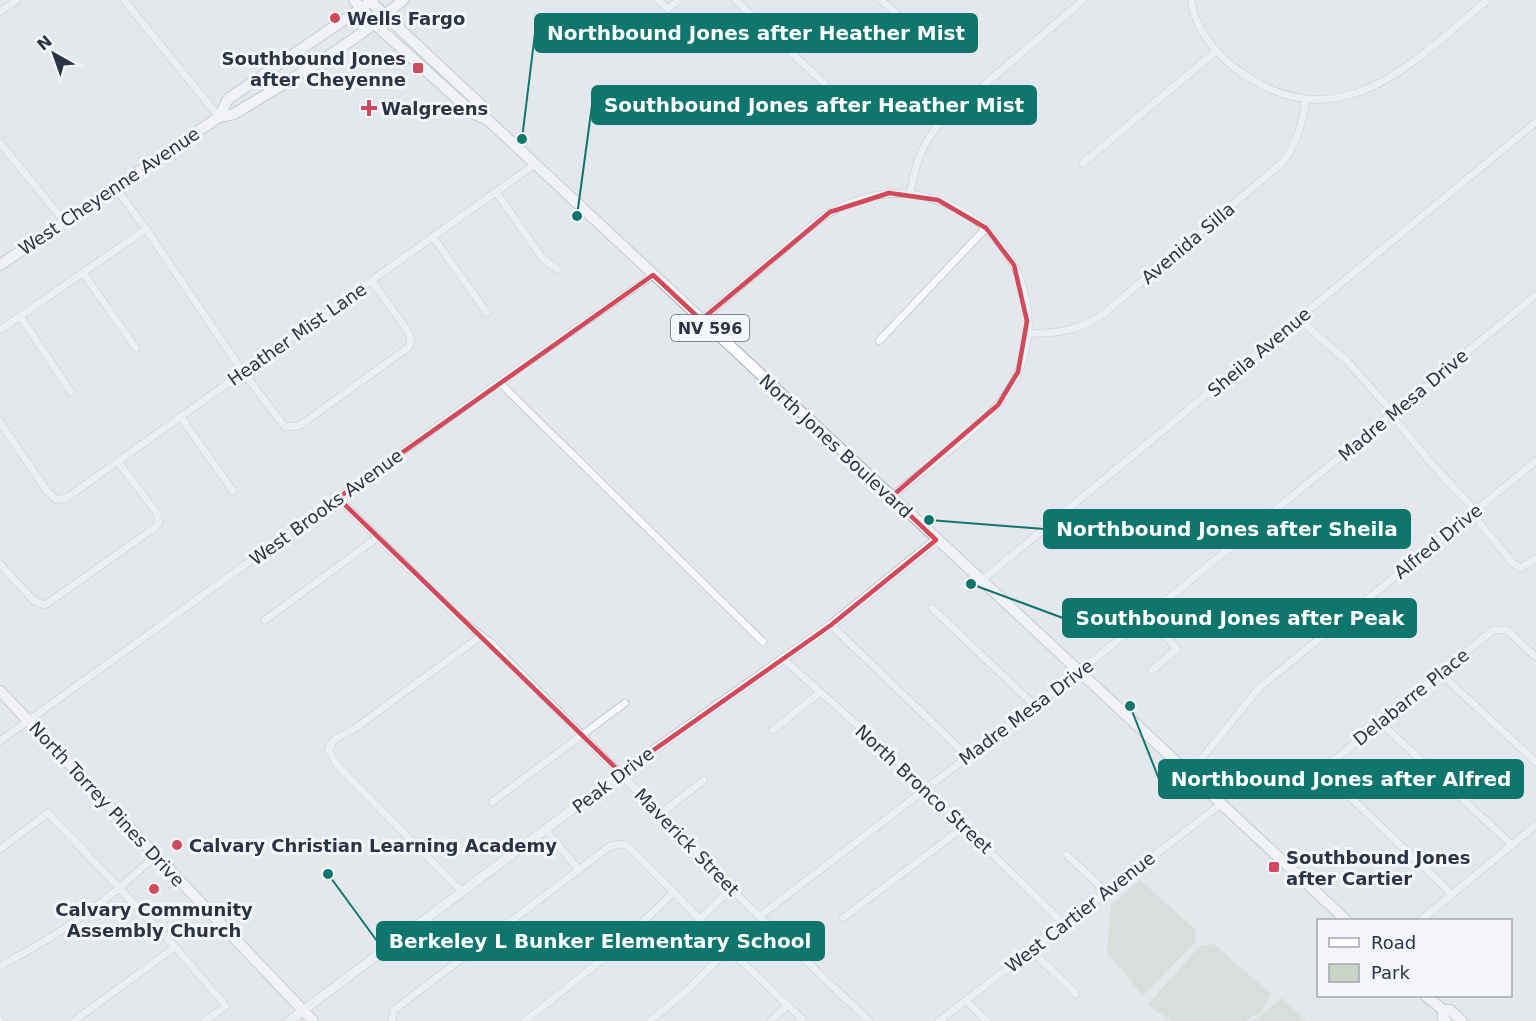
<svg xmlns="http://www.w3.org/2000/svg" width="1536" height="1021" viewBox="0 0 1536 1021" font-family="'DejaVu Sans',sans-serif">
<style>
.green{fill:#c9d6c5}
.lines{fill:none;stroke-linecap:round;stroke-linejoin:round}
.minor-casing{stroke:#a9aeb7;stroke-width:8}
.tertiary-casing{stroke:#a9aeb7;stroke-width:10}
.secondary-casing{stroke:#a9aeb7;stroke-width:12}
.primary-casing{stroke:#a3abb8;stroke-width:12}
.minor{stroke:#f7f8fa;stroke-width:7}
.tertiary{stroke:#f7f8fa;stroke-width:9}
.secondary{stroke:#fff;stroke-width:10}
.primary{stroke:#fff;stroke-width:10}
.marked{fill:none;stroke:#d1495b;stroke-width:4.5;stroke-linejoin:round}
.poi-dot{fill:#d1495b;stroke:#f4f6f9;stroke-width:2}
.labels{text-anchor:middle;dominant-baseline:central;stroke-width:6;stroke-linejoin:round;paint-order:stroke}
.shield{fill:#f4f6f9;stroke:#676e7b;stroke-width:1.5}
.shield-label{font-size:16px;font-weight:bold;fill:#2b3445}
.poi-label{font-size:18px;font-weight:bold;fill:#2b3445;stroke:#f4f6f9;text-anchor:start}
.street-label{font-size:18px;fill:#2b3445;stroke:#f4f6f9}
.leader{fill:none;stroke:#0f766e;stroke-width:2}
.callout-dot{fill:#0f766e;stroke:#f4f6f9;stroke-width:2}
.callout{fill:#0f766e;stroke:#0f766e;stroke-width:2}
.callout-label{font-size:20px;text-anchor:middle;font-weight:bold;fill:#fff}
</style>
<rect width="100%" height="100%" fill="#e4e7ec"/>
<!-- green -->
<g class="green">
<polygon points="1140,880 1195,929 1196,941 1143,996 1107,952 1111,905"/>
<polygon points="1214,944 1271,994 1260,1013 1245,1021 1172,1021 1147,1005 1200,946"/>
<polygon points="1282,998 1306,1021 1253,1021"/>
</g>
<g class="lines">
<defs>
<g id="minor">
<polyline points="124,0 219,117"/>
<polyline points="658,0 668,9 679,0"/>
<polyline points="735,0 825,84"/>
<polyline points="881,0 901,18"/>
<path d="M1191,0C1195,30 1218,57 1242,73C1341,142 1414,62 1487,0"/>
<polyline points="0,12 17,0"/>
<polyline points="0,143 64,221"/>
<polyline points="1083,163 1216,51"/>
<polyline points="115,187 146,229 243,372 285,427 299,426 409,347 411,339 407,330 372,281"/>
<polyline points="496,192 543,259 558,269"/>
<path d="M910,194C915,166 921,144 941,122L1083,0"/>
<polyline points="433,237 487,313"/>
<polyline points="83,273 136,348"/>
<polyline points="20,316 71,392"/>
<polyline points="1299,319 1347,361 1388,407 1395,419 1431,463 1470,505 1477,520 1513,563 1520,568 1536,559"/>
<path d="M701,320C727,298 752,276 777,255C802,234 824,211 855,201C960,164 1063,273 1017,375C995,423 931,463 891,497"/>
<polyline points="0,330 146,229"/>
<path d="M1027,333C1055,334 1078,331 1102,315L1283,162C1297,142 1302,124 1306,100"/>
<polyline points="879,341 986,228"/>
<polyline points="499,382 763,642"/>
<polyline points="180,416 233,491"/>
<polyline points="0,422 47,491 57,500 68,497 535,164"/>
<polyline points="338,498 460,619 490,642 675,829 731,889 869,1021"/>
<polyline points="0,564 34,601 45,605 153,529 159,523 157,513 118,462"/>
<polyline points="981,581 1536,122"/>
<polyline points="932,608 1034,705"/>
<polyline points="1148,615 1177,649 1152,670"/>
<polyline points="265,620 378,537"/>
<polyline points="831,625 967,756"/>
<polyline points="782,658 891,755 1064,924"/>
<polyline points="1440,673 1536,762"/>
<polyline points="1380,722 1512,845"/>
<polyline points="773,730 819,693"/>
<polyline points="0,741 499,382 653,275"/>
<polyline points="1189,774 1259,688 1536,461"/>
<polyline points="492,802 625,703"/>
<polyline points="660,814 704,780"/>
<polyline points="546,830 579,870"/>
<polyline points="0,849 48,813 175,947 226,1006 205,1021"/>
<polyline points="1067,855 1106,892"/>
<polyline points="462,892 337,765 328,749 335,739 354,729 481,636"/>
<polyline points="1452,894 1330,778 1328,771 1331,763 1493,630 1507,630 1536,657"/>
<polyline points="760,916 1095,659 1536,295"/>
<polyline points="843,918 965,826"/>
<polyline points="699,920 731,889"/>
<polyline points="1421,920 1536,825"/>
<polyline points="1031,950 1076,994"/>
<path d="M0,966C63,933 104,904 156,855"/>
<polyline points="966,1001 987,1021"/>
<polyline points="0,1020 1,1021"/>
<polyline points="74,1021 175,947"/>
<polyline points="392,1021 394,1010 610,846 620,844 628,846 729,949 804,1021"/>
<polyline points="525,1021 610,953 673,893"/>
<polyline points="650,1021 686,991 729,949"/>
<polyline points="771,1021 788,1005"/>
<polyline points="939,1021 1221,804"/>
</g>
<polyline id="tertiary" points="289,1021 621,773 831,625 936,540"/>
<polyline id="secondary" points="0,691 313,1021"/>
<g id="primary">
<polyline points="354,0 379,28 474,114 488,120 1346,920"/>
<polyline points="369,0 482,106 484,117"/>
<polyline points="219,117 228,99 373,0"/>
<path d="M0,265L219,117L234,114C291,79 352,45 403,0"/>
<polyline points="1426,996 1443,1010 1450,1010 1462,1021"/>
<polyline points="1443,1010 1443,1018 1446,1021"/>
</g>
</defs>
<!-- minor casing -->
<use href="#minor" class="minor-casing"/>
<!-- tertiary casing -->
<use href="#tertiary" class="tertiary-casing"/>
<!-- secondary casing -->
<use href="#secondary" class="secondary-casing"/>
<!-- primary casing -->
<use href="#primary" class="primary-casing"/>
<!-- minor -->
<use href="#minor" class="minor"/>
<!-- tertiary -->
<use href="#tertiary" class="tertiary"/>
<!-- secondary -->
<use href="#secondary" class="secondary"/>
<!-- primary -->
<use href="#primary" class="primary"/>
</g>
<!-- marked area -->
<path d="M0 0H1536V1021H0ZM889,193L938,200L986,228L1014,265L1027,321L1018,372L998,405L891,497L936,540L831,625L621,773L338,498L653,275L701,320L830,212Z" fill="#e4e7ec" fill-opacity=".55" fill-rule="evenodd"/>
<path class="marked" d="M889,193L938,200L986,228L1014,265L1027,321L1018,372L998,405L891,497L936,540L831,625L621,773L338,498L653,275L701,320L830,212Z"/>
<!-- markers -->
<g class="poi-dot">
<circle cx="335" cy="18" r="6"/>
<rect x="412" y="62" width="12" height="12" rx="3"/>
<path d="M366 99h6v6h6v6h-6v6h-6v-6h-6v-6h6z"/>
<circle cx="177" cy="845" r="6"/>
<rect x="1268" y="861" width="12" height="12" rx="3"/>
<circle cx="154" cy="889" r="6"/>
</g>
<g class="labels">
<!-- shield labels -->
<rect class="shield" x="671" y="315" width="78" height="26" rx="4.5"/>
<g class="shield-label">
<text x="710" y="328">NV 596</text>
</g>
<!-- poi labels -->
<g class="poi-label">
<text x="347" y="18">Wells Fargo</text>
<text x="406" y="58" text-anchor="end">Southbound Jones<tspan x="406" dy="21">after Cheyenne</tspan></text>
<text x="381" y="108">Walgreens</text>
<text x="189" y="845">Calvary Christian Learning Academy</text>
<text x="1286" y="857">Southbound Jones<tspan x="1286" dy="21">after Cartier</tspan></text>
<text x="154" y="909" text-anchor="middle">Calvary Community<tspan x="154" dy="21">Assembly Church</tspan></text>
</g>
<!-- street labels -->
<g class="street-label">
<text transform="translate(109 191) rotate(-34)">West Cheyenne Avenue</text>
<text transform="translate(1188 243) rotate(-40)">Avenida Silla</text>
<text transform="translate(297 334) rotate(-35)">Heather Mist Lane</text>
<text transform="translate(1259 352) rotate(-40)">Sheila Avenue</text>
<text transform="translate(1403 405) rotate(-40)">Madre Mesa Drive</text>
<text transform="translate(836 446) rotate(43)">North Jones Boulevard</text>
<text transform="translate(326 507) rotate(-36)">West Brooks Avenue</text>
<text transform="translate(1438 541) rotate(-39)">Alfred Drive</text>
<text transform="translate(1411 697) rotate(-39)">Delabarre Place</text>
<text transform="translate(1026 712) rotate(-37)">Madre Mesa Drive</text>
<text transform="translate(613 780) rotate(-37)">Peak Drive</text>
<text transform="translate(924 789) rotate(43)">North Bronco Street</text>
<text transform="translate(107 804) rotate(47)">North Torrey Pines Drive</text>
<text transform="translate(687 842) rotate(46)">Maverick Street</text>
<text transform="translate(1080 912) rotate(-38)">West Cartier Avenue</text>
</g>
</g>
<!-- callouts -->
<path class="leader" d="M522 139L535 33M577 216L592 105M929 520L1044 529M971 584L1063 618M1130 706L1159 779M328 874L377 941"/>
<g class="callout-dot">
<circle cx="522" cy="139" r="6"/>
<circle cx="577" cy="216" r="6"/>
<circle cx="929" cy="520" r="6"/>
<circle cx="971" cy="584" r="6"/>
<circle cx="1130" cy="706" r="6"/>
<circle cx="328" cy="874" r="6"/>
</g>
<g class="callout">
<rect x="535" y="14" width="442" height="38" rx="6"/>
<rect x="592" y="86" width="444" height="38" rx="6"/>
<rect x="1044" y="510" width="366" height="38" rx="6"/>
<rect x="1063" y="599" width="353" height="38" rx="6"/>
<rect x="1159" y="760" width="364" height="38" rx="6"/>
<rect x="377" y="922" width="447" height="38" rx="6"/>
</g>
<g class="callout-label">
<text x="756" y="40">Northbound Jones after Heather Mist</text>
<text x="814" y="112">Southbound Jones after Heather Mist</text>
<text x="1227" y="536">Northbound Jones after Sheila</text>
<text x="1240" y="625">Southbound Jones after Peak</text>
<text x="1341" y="786">Northbound Jones after Alfred</text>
<text x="600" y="948">Berkeley L Bunker Elementary School</text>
</g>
<!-- legend -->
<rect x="1317" y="919" width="195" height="78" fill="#f4f6f9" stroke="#a4a8b1" stroke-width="1.5"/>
<rect x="1329" y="938" width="30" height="9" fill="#ffffff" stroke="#a4a8b1" stroke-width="1.5"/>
<text x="1371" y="949" font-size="18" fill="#2b3445">Road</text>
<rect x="1329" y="964" width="30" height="18" fill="#c9d6c5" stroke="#a4a8b1" stroke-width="1.5"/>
<text x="1371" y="979" font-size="18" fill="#2b3445">Park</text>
<!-- north arrow -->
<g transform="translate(54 54) rotate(320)" stroke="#f4f6f9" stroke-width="4.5" paint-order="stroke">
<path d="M0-4.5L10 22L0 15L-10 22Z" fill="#2b3445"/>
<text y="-9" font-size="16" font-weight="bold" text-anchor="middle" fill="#2b3445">N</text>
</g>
</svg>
